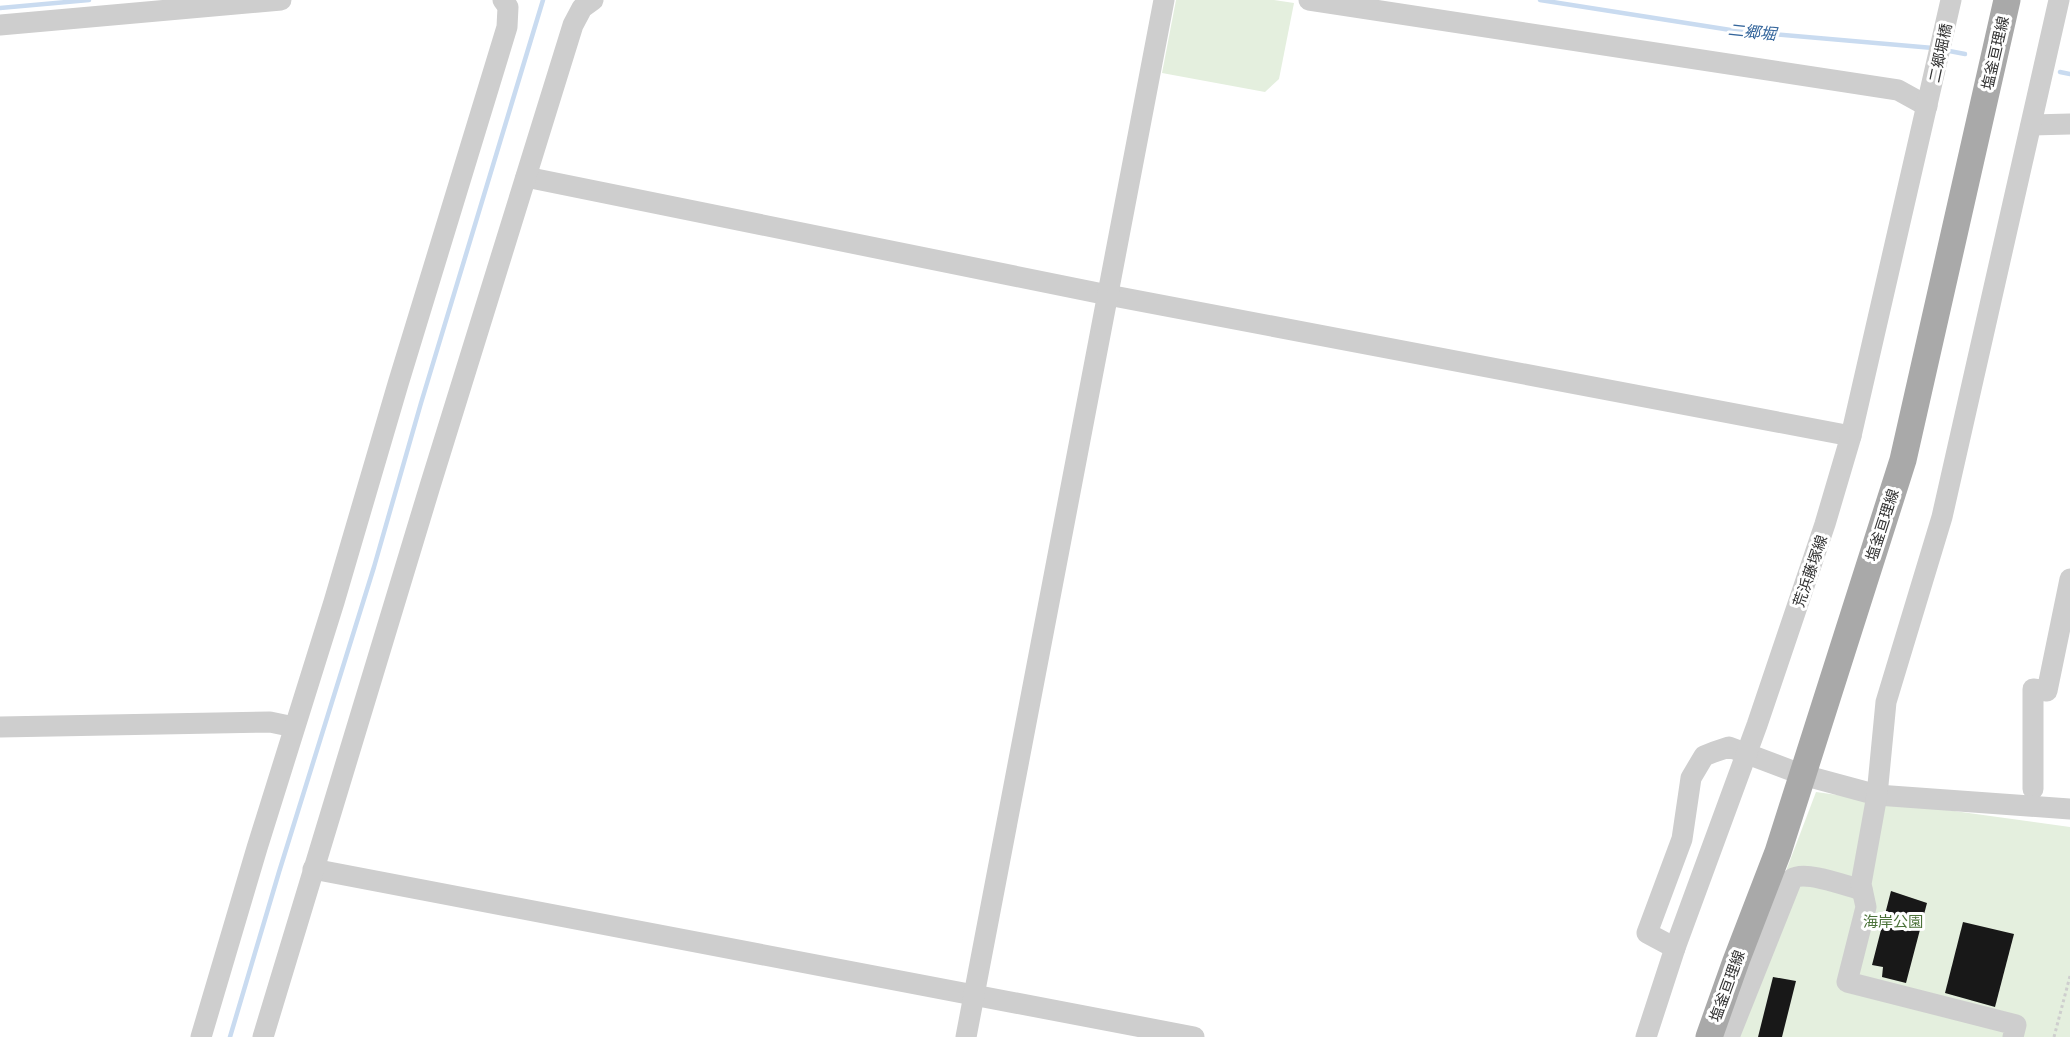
<svg xmlns="http://www.w3.org/2000/svg" width="2070" height="1037" viewBox="0 0 2070 1037" font-family="'Public Sans','Noto Sans JP',sans-serif">
<style>
.green{fill:#e4efde}
.lines{fill:none;stroke-linecap:round;stroke-linejoin:round}
.stream{stroke:#c9dbf0;stroke-width:4.5}
.building{fill:#181818}
.path{stroke:#cecece;stroke-width:3;stroke-dasharray:3 3;stroke-linecap:butt}
.minor{stroke:#cecece;stroke-width:21}
.major{stroke:#a9a9a9;stroke-width:27}
.labels{text-anchor:middle;dominant-baseline:central;stroke-width:6;stroke-linejoin:round;paint-order:stroke}
.street-label{font-size:15px;fill:#313131;stroke:#fff}
.park-label{font-size:15px;fill:#4b7239;stroke:#fff}
.water-label{font-size:16px;font-style:italic;fill:#35669c;stroke:#fff}
</style>
<rect width="100%" height="100%" fill="#fff"/>
<!-- green -->
<g class="green">
<polygon points="1176,0 1274,0 1294,3 1279,79 1265,92 1162,73"/>
<polygon points="1816,792 2070,827 2070,1037 1723,1037"/>
</g>
<g class="lines">
<!-- stream -->
<g class="stream">
<polyline points="1540,0 1737,31 1933,48"/>
<polyline points="0,8 89,0"/>
<polyline points="1944,50 1965,54"/>
<polyline points="2060,72 2070,74"/>
<polyline points="230,1037 279,872 374,567 421,403 543,0"/>
</g>
</g>
<!-- building -->
<g class="building">
<polygon points="1891,891 1927,903 1906,983 1882,977 1883,967 1872,965"/>
<polygon points="1963,922 2014,934 1995,1007 1945,993"/>
<polygon points="1773,977 1796,981 1782,1037 1758,1037"/>
</g>
<g class="lines">
<!-- path -->
<polyline class="path" points="2054,1037 2070,976"/>
<!-- minor -->
<g class="minor">
<polyline points="1309,0 1898,90 1927,106"/>
<polyline points="0,25 281,0"/>
<polyline points="2031,125 2070,124"/>
<polyline points="526,177 1108,295 1851,436"/>
<polyline points="0,727 270,722 294,727"/>
<polyline points="2033,789 2033,689 2047,691 2070,579"/>
<polyline points="313,869 1194,1037"/>
<polyline points="1675,948 1647,933 1682,839 1691,778 1704,756 1714,752 1729,747 1803,775 1877,795 2070,809"/>
<polyline points="201,1037 257,848 334,602 398,384 507,27 508,7 503,0"/>
<polyline points="263,1037 430,486 573,25 582,8 593,0"/>
<polyline points="966,1037 1164,0"/>
<polyline points="1646,1037 1675,948 1757,725 1825,524 1851,436 1951,0"/>
<path d="M1729,1037L1792,879C1805,870 1846,886 1862,890"/>
<polyline points="2013,1037 2016,1025 1847,982 1866,907 1861,884 1877,795 1886,702 1942,517 2059,0"/>
</g>
<!-- major -->
<polyline class="major" points="1709,1037 1736,961 1778,852 1903,460 2007,0"/>
</g>
<g class="labels">
<!-- street labels -->
<g class="street-label">
<text transform="translate(1940 53) rotate(-78)">二郷堀橋</text>
<text transform="translate(1995 53) rotate(-77)">塩釜亘理線</text>
<text transform="translate(1882 525) rotate(-72)">塩釜亘理線</text>
<text transform="translate(1810 571) rotate(-71)">荒浜藤塚線</text>
<text transform="translate(1727 986) rotate(-70)">塩釜亘理線</text>
</g>
<!-- park labels -->
<g class="park-label">
<text x="1893" y="921">海岸公園</text>
</g>
<!-- water labels -->
<g class="water-label">
<text transform="translate(1752 32) rotate(6)">二郷堀</text>
</g>
</g>
</svg>
